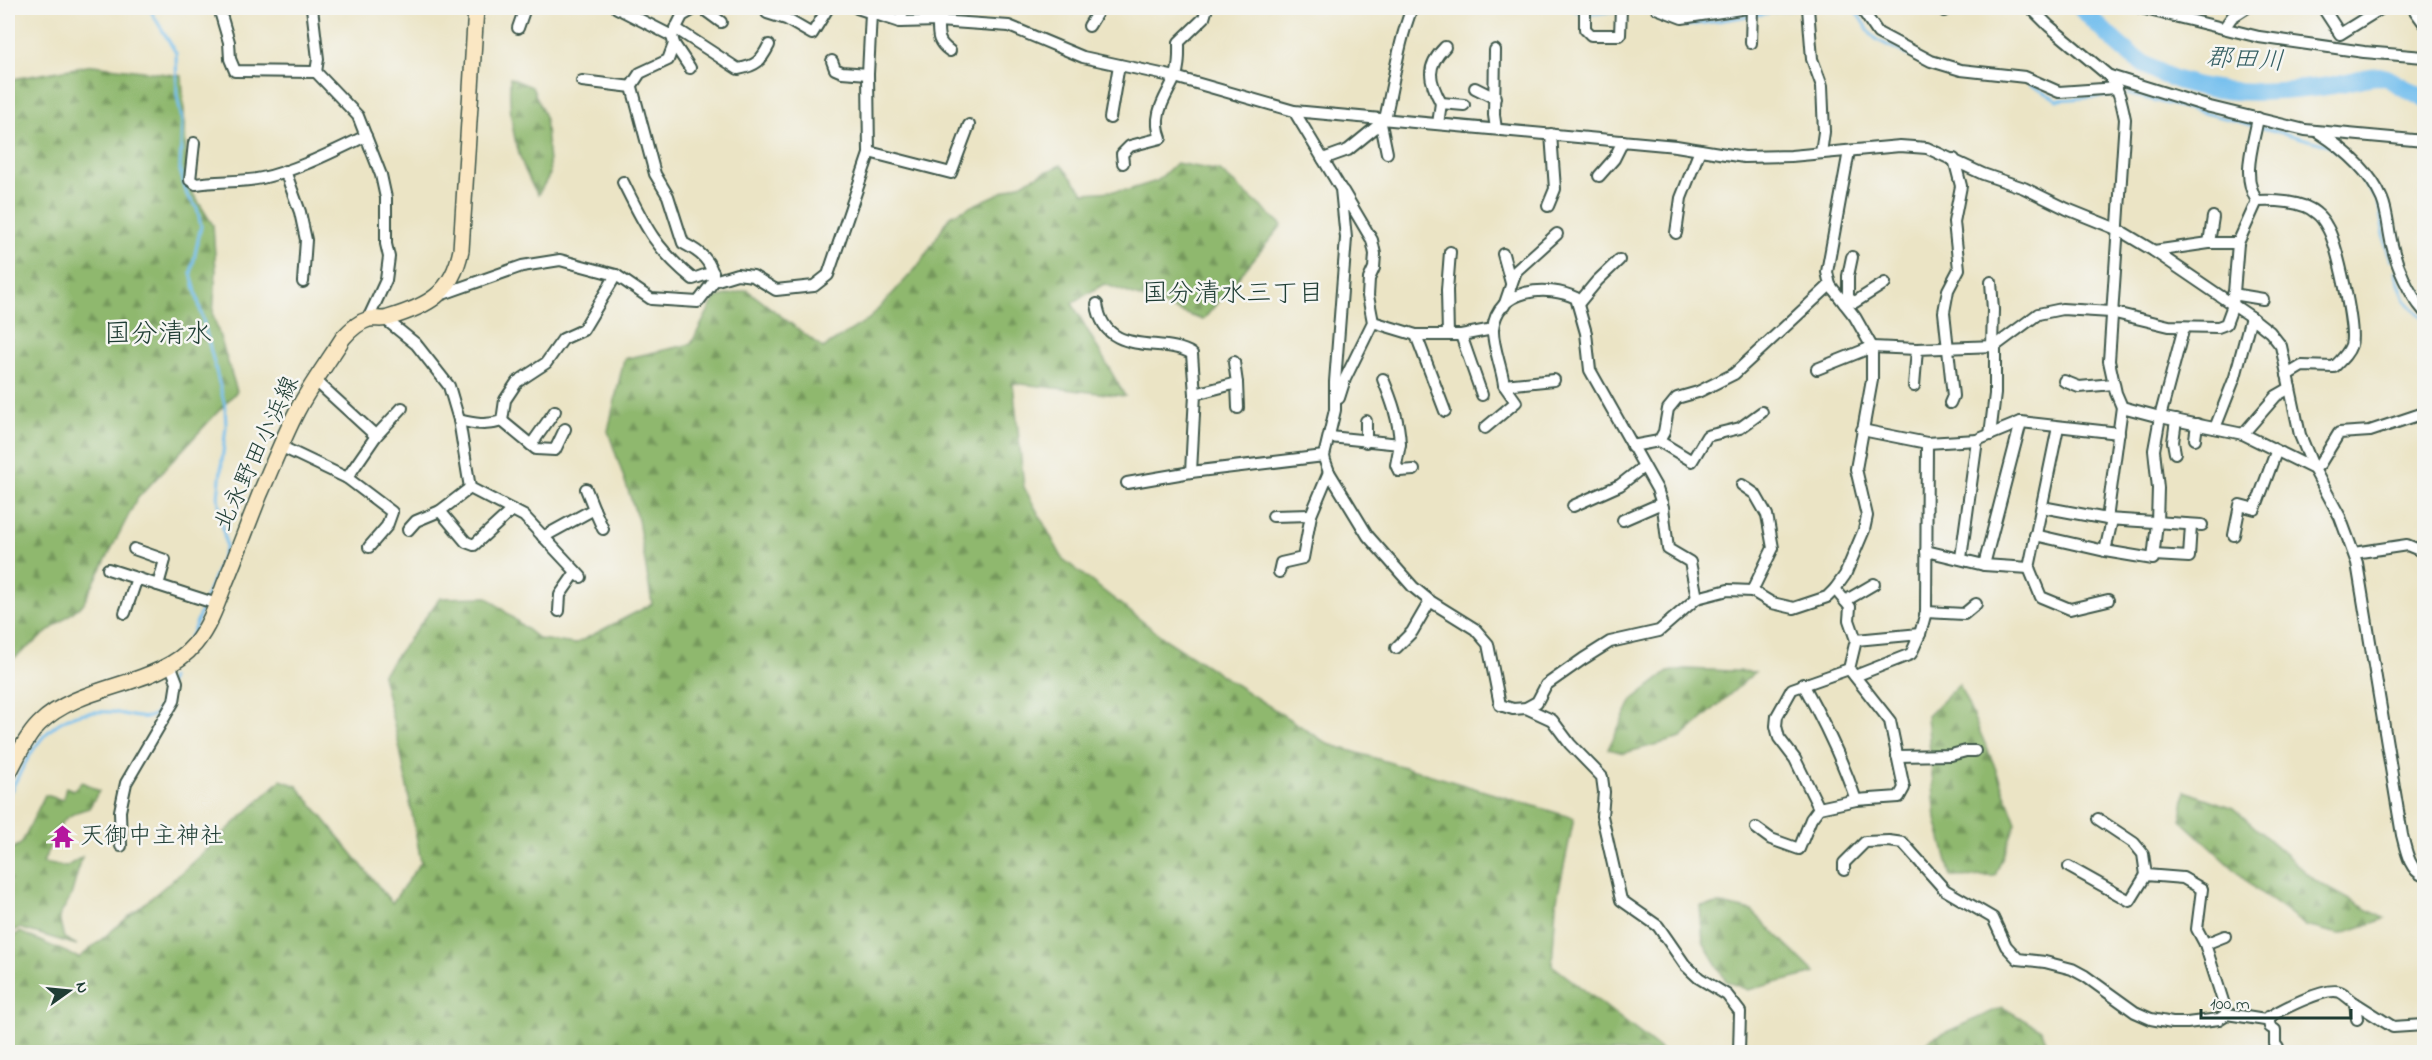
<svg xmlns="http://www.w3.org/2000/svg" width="2432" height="1060" viewBox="0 0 2432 1060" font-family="'Indie Flower','Klee One',sans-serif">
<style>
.forest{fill:url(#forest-firs);stroke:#577a51;stroke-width:1.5}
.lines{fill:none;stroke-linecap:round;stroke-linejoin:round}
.stream{stroke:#75bfee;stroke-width:3}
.river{stroke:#75bfee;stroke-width:18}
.street-casing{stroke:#3e564a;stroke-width:14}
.secondary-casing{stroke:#3e564a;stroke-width:18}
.street{stroke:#fff;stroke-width:10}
.secondary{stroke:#fae7c3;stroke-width:15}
.labels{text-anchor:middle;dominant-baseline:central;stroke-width:5;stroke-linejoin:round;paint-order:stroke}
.street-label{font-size:24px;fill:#1f3d34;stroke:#f6f6f2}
.poi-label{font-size:24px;fill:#1f3d34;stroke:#f6f6f2;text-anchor:start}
.water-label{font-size:26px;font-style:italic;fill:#345e62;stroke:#f6f6f2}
.neighbourhood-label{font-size:26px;fill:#1f3d34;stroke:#f6f6f2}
.quarter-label{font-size:27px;fill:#1f3d34;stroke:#f6f6f2}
</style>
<defs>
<pattern id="forest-firs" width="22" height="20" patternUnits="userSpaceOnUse" patternTransform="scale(1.5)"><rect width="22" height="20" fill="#8fb86e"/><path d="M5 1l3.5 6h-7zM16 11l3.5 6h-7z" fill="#74975b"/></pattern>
</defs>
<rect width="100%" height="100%" fill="#f6f6f2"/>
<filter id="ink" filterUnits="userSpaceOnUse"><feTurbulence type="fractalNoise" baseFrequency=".0167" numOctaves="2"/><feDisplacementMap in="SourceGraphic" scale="12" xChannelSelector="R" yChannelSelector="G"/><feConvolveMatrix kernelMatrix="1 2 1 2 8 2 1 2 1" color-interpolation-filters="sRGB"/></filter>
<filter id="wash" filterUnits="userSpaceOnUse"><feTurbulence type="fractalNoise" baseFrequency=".008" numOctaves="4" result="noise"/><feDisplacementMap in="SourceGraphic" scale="24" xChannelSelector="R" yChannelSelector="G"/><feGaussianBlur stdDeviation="1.35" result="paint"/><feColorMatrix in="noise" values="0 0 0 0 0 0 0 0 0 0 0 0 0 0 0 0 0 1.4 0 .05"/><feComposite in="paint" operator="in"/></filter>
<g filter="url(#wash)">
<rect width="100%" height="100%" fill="#ebe4c5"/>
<!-- forest -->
<g class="forest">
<polygon points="93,65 182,76 188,186 213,225 216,271 213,315 237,391 137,499 83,604 8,663 8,80"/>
<path d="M510,78L532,87L545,117L550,174L538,195C516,160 508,119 510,78Z"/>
<polygon points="1176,163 1220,171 1282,225 1203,320 1104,284 1072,303 1125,396 1013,383 1024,487 1063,559 1165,639 1328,744 1574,818 1556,904 1552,965 1664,1052 8,1052 8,939 20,932 79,958 181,873 281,780 297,786 392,903 421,862 400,749 382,675 440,598 487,597 539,639 575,644 652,604 638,520 608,431 624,359 691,344 715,298 747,290 823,348 869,319 919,265 950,216 1061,165 1084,193 1128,190 1157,181"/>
<polygon points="1685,669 1755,672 1681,738 1624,753 1608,749 1632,700 1668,672"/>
<polygon points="1959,684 1993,762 2016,823 1995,876 1951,877 1936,819 1927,716"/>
<path d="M82,782L99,791L89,808C56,816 55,834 43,863L66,867L82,857L71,896L59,917L64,938L77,945L19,928L8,935V851L21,844L45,795L63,800L66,787L73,790Z"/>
<polygon points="2185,791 2233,808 2317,882 2385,919 2339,934 2306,926 2257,890 2181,820"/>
<polygon points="1721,904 1752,911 1815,973 1748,990 1726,981 1703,942 1700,906"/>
<polygon points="2002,1007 2041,1030 2052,1052 1914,1052 1933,1038"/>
</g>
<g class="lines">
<!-- stream -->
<g class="stream">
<polyline points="152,8 152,13 176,53 177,95 182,120 180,170 187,195 197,208 201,226 191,273 225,406 226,426 218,497 226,547 192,634 187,642"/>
<polyline points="1569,8 1582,13"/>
<polyline points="1854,8 1869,32 1877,40 1924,63"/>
<polyline points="1624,9 1645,8 1685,26 1748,16"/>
<polyline points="1589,14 1618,11"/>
<polyline points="1755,15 1800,8"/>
<polyline points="1933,67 1973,79 2005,80"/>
<polyline points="2029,84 2058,100 2110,96"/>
<polyline points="2128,94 2253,125"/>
<polyline points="2260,127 2328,145 2345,159 2378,201 2386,245 2391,260"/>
<polyline points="2395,271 2405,300 2424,320"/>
<path d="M8,796C23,768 36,734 66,719C79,712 97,711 112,712C124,713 147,723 156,713C164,704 167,688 171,678"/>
</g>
<!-- river -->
<path class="river" d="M2081,8C2098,25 2115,44 2135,58C2188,97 2258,95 2321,87C2341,85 2359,77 2379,76L2387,78L2424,99"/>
</g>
</g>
<g filter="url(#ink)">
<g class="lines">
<defs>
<g id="street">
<polyline points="219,8 229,42 230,59 235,71 316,72 358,116 381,175 386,198 386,244 389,257 386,280 368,319"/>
<polyline points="312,8 318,59 316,72"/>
<polyline points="617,8 672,36 682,16 696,8"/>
<polyline points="702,8 721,22"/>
<path d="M857,8L900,22L938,21L1009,26L1083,57L1175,77L1294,111L1676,146L1744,157L1791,156L1900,146L1927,148L1983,174L2024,188L2067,209L2119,230L2154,251L2251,317L2270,332L2281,346L2300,435L2314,469L2340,517L2357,563L2402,835C2406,850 2409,870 2424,876"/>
<polyline points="1585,8 1585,29 1591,35 1620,35 1621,8"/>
<polyline points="1656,8 1682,18 1747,8"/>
<polyline points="1808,8 1812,59 1822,86 1824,132 1821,153"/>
<polyline points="1861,8 1878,33 1931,61 1961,70 2025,77 2059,92 2117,88"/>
<path d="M2031,8L2049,26L2109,76C2119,88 2122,104 2125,119L2109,361L2116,393L2122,407L2160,417L2243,434L2314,469"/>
<polyline points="2141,8 2259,37 2364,52 2424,57"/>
<polyline points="2413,8 2424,23"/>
<polyline points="1944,11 1946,8"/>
<polyline points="2325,11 2340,34 2382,8"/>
<polyline points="767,13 786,19 812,34 828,8"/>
<path d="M938,21C938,35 937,42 950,51"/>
<polyline points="900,22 904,8"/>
<polyline points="1089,26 1100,8"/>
<polyline points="518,28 525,8"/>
<path d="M675,28L738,69C756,66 761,61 769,45"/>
<polyline points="2224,28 2232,17 2246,8"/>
<path d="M672,36L674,44L668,60L640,73L632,85V87L655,174L668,196L683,243C700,252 712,260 714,281"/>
<polyline points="1751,43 1752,8"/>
<polyline points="674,44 690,68"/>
<polyline points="1495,50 1494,115 1496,129"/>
<polyline points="832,61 835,69 842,72 868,74"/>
<polyline points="2110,76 2210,107 2305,130 2424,141"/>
<polyline points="582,81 632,87"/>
<polyline points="1475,88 1495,98"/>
<path d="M1441,103C1429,80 1425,67 1445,47"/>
<polyline points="1294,111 1341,189 1346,238 1335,382 1335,410 1324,456 1325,461 1329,472 1368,536 1413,587 1430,601 1475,629 1488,644 1500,705 1513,709 1526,708 1537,702 1546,685 1583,659 1610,642 1659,631 1697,598 1728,590 1752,591 1772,603 1794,608 1827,597 1835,589 1845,575 1864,530 1867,516 1856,469 1872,380 1872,347 1855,317 1830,285 1827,272 1849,151"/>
<polyline points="1110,118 1119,65"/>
<path d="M2258,118C2253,146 2241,176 2257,201C2273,200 2303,201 2316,213C2320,216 2325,223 2327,227C2337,243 2356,329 2351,345C2348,354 2341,360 2334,367L2302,366L2287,375"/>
<polyline points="1380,119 1387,153"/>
<path d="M1385,119C1394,81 1398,43 1412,8"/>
<polyline points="1438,124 1441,103 1464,105"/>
<path d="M2318,132C2343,148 2370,171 2382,199C2388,213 2388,230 2392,245C2397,267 2409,294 2424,311"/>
<path d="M194,143L190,180L196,184C218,180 240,183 262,178C298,170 332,152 366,136"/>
<polyline points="869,152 951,173 969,125"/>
<polyline points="1323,159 1348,150 1381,123"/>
<path d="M1123,163L1122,154L1130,146L1161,138C1151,113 1167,97 1176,75C1180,65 1179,53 1179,42L1204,18L1207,8"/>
<polyline points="285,171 300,212 306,240 303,282"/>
<polyline points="1599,176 1614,159 1623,141"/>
<path d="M623,182C645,226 654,247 693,279L713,272"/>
<polyline points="1548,206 1555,189 1551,134"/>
<polyline points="1676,233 1681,198 1700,150"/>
<polyline points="2209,243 2213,217"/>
<polyline points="2154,251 2209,243 2238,243 2257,201"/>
<polyline points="1503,254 1511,283"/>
<polyline points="1991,282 1993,310 1992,346"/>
<polyline points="2233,294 2263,299"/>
<polyline points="440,295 522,266 560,260 616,275 651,299 698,302 714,281 737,274 753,276 776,290 814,286 828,275 869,154 868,74 871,13 874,8"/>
<polyline points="1848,298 1855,302 1885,283"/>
<polyline points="1844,303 1848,298 1848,276 1852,257"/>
<path d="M1097,304C1105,360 1164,335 1192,354L1195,394L1191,472"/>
<polyline points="1578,304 1597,281 1619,260"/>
<polyline points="1504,306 1516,271 1557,234"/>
<path d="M385,319L416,344L449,386L459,420C474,424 487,426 502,421L505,400L517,382L546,363L563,339L583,330L616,275"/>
<polyline points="1373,322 1416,335 1461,335 1493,329"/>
<polyline points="1416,335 1445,411"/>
<polyline points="1448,335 1447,290 1450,252"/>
<polyline points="1461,335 1482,395"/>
<polyline points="1234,362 1237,383"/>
<polyline points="1817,369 1872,347 1917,349 1995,346 2038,314 2062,309 2111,312 2169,326 2218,327 2226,324 2233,305 2238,243"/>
<path d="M1554,380L1504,385C1502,368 1492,345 1493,329C1497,288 1548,284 1576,298L1586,333L1590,370L1657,489L1663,507L1668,549L1690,562L1697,598"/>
<polyline points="316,381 376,436 402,408"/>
<polyline points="2064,381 2079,387 2114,384"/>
<polyline points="1914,386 1917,349"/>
<polyline points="1195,394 1237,383 1238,408"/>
<polyline points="1339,398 1345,379 1373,322 1368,296 1369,279 1374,268 1375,254 1372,240 1343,191"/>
<polyline points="1950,403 1953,396 1944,312 1948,290 1959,269 1954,222 1961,186 1954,159"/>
<polyline points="459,420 470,488 524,516 581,577"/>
<polyline points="502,421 536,449 555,450 565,429"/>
<polyline points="1485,428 1516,402 1504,385"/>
<polyline points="2215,428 2235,377 2251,317"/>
<polyline points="1862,430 1927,443 1977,440 2021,422 2119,433"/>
<polyline points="2243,434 2276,396 2290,388"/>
<polyline points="1990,435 1995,394 1995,346"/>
<path d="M1330,437L1400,444C1399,420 1392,401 1383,379"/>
<polyline points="2195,439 2197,424"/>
<polyline points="1659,441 1692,461 1707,436 1740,428 1762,412"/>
<polyline points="1366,442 1366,421"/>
<polyline points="1400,444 1396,465 1399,471 1414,470"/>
<polyline points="531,445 555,411"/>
<polyline points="1632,446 1659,441 1664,432 1668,409 1677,398 1698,392 1734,374 1830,285"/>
<polyline points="282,447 347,478 376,436"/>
<polyline points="2175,453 2173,442 2176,420"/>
<polyline points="2314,469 2320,464 2339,433 2370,431 2424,413"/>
<polyline points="347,478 392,512 387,526 369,547"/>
<polyline points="1127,483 1191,472 1324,456"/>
<polyline points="1742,485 1755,494 1767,515 1773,548 1752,591"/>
<polyline points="470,488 440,511 466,542 474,545 512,510"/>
<polyline points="1573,506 1620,485 1643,467"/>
<polyline points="2042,507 2107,519 2122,407"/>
<polyline points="594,509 603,529"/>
<polyline points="1273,516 1311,515"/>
<polyline points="2107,519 2202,525"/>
<polyline points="1623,520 1662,503"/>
<polyline points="408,530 416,521 440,511"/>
<polyline points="2035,535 2105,551 2153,559 2157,523 2158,488 2154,450 2160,417 2184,327"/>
<polyline points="2234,535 2240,505 2255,509 2276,452"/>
<polyline points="543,537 594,509 586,489"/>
<polyline points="134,549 165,560 158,585"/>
<polyline points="1926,551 1984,565 2029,568 2058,427"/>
<polyline points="2105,551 2112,520"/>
<polyline points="2354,553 2407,545 2424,552"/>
<polyline points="2154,555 2189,557 2191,525"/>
<polyline points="1961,558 1977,440"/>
<polyline points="1984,565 2021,422"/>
<polyline points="2029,568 2041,597 2070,609 2108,600"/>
<polyline points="108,569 217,604"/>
<polyline points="1279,572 1281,563 1303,558 1311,515 1329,472"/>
<polyline points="1835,589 1850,607 1849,620 1856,640 1849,669 1890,721 1904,788 1899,797 1856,800 1819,808 1795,759 1779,738 1776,726 1777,716 1792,689 1849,669"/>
<polyline points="1845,601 1874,584"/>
<polyline points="559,611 560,595 576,572"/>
<polyline points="1926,612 1964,614 1976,604"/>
<polyline points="125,613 137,578"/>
<polyline points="1856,640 1920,634"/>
<polyline points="1396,648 1412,632 1430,601"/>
<polyline points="1855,676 1911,654 1920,634 1926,612 1927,443"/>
<path d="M1803,684C1824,722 1842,759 1856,800"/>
<polyline points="1526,708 1552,720 1570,744 1602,777 1604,792 1602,816 1621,900 1658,926 1685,965 1699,978 1727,995 1740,1012 1739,1052"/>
<polyline points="1897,756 1951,755 1966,751 1975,751"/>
<polyline points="2098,819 2134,843 2143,854 2146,875"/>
<polyline points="1756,828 1771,839 1799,849 1811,819 1819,808"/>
<polyline points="121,846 120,811 126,783 174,701 177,682 170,664"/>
<path d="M2069,867L2130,901L2146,875L2183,878L2202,889L2197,929L2205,944L2227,1014L2265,1020C2278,1011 2326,986 2340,992C2345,994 2350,1000 2355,1003"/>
<polyline points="1844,870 1844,863 1865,842 1889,841 1903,843 1945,890 1993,918 2006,946 2018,959 2045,962 2072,969 2085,976 2135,1012 2151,1019 2172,1023 2187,1023 2219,1019 2227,1014"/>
<polyline points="2205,944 2225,936"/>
<polyline points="2268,1017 2270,1027 2275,1030 2275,1044 2278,1048"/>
<polyline points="2357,1019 2355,1003 2393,1027 2424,1025"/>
</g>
<path id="secondary" d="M8,774C17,758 25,738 39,724C81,682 159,688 195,644C209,627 217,604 225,583C237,554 248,524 260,494C272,467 283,438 297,411C310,386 328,362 343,338C350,330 359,322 369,319C375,318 382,320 388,318C428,306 452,294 461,250L476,8"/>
</defs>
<!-- street casing -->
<use href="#street" class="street-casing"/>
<!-- secondary casing -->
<use href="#secondary" class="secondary-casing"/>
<!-- street -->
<use href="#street" class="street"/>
<!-- secondary -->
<use href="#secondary" class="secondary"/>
</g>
</g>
<!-- icons -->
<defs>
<symbol id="temple-bare" viewBox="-9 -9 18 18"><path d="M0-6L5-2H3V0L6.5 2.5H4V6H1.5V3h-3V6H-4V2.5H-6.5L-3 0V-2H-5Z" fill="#b5179e" stroke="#f6f6f2" stroke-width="2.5" paint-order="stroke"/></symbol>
</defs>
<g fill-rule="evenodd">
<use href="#temple-bare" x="46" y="820" width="33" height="33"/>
</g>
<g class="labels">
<!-- street labels -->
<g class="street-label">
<text transform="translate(258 454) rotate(-65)">北永野田小浜線</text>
</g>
<!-- poi labels -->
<g class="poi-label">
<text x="80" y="837">天御中主神社</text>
</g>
<!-- water labels -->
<g class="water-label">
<text transform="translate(2245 61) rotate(3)">郡田川</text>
</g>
<!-- neighbourhood labels -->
<g class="neighbourhood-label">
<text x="1233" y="295">国分清水三丁目</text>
</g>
<!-- quarter labels -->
<g class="quarter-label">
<text x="158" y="335">国分清水</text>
</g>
</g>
<!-- margin -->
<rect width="2432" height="1060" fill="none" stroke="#f6f6f2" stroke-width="30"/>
<!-- north arrow -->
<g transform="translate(69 991) rotate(75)" stroke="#f6f6f2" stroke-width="4.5" paint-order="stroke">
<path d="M0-4.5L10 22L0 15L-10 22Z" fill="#1f3d34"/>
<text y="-9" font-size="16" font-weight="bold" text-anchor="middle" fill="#1f3d34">N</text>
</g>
<!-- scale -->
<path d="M2201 1009v9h150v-9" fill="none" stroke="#1f3d34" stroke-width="3"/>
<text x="2210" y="1009" font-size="18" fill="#1f3d34" stroke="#f6f6f2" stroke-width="4.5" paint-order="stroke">100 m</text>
</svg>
